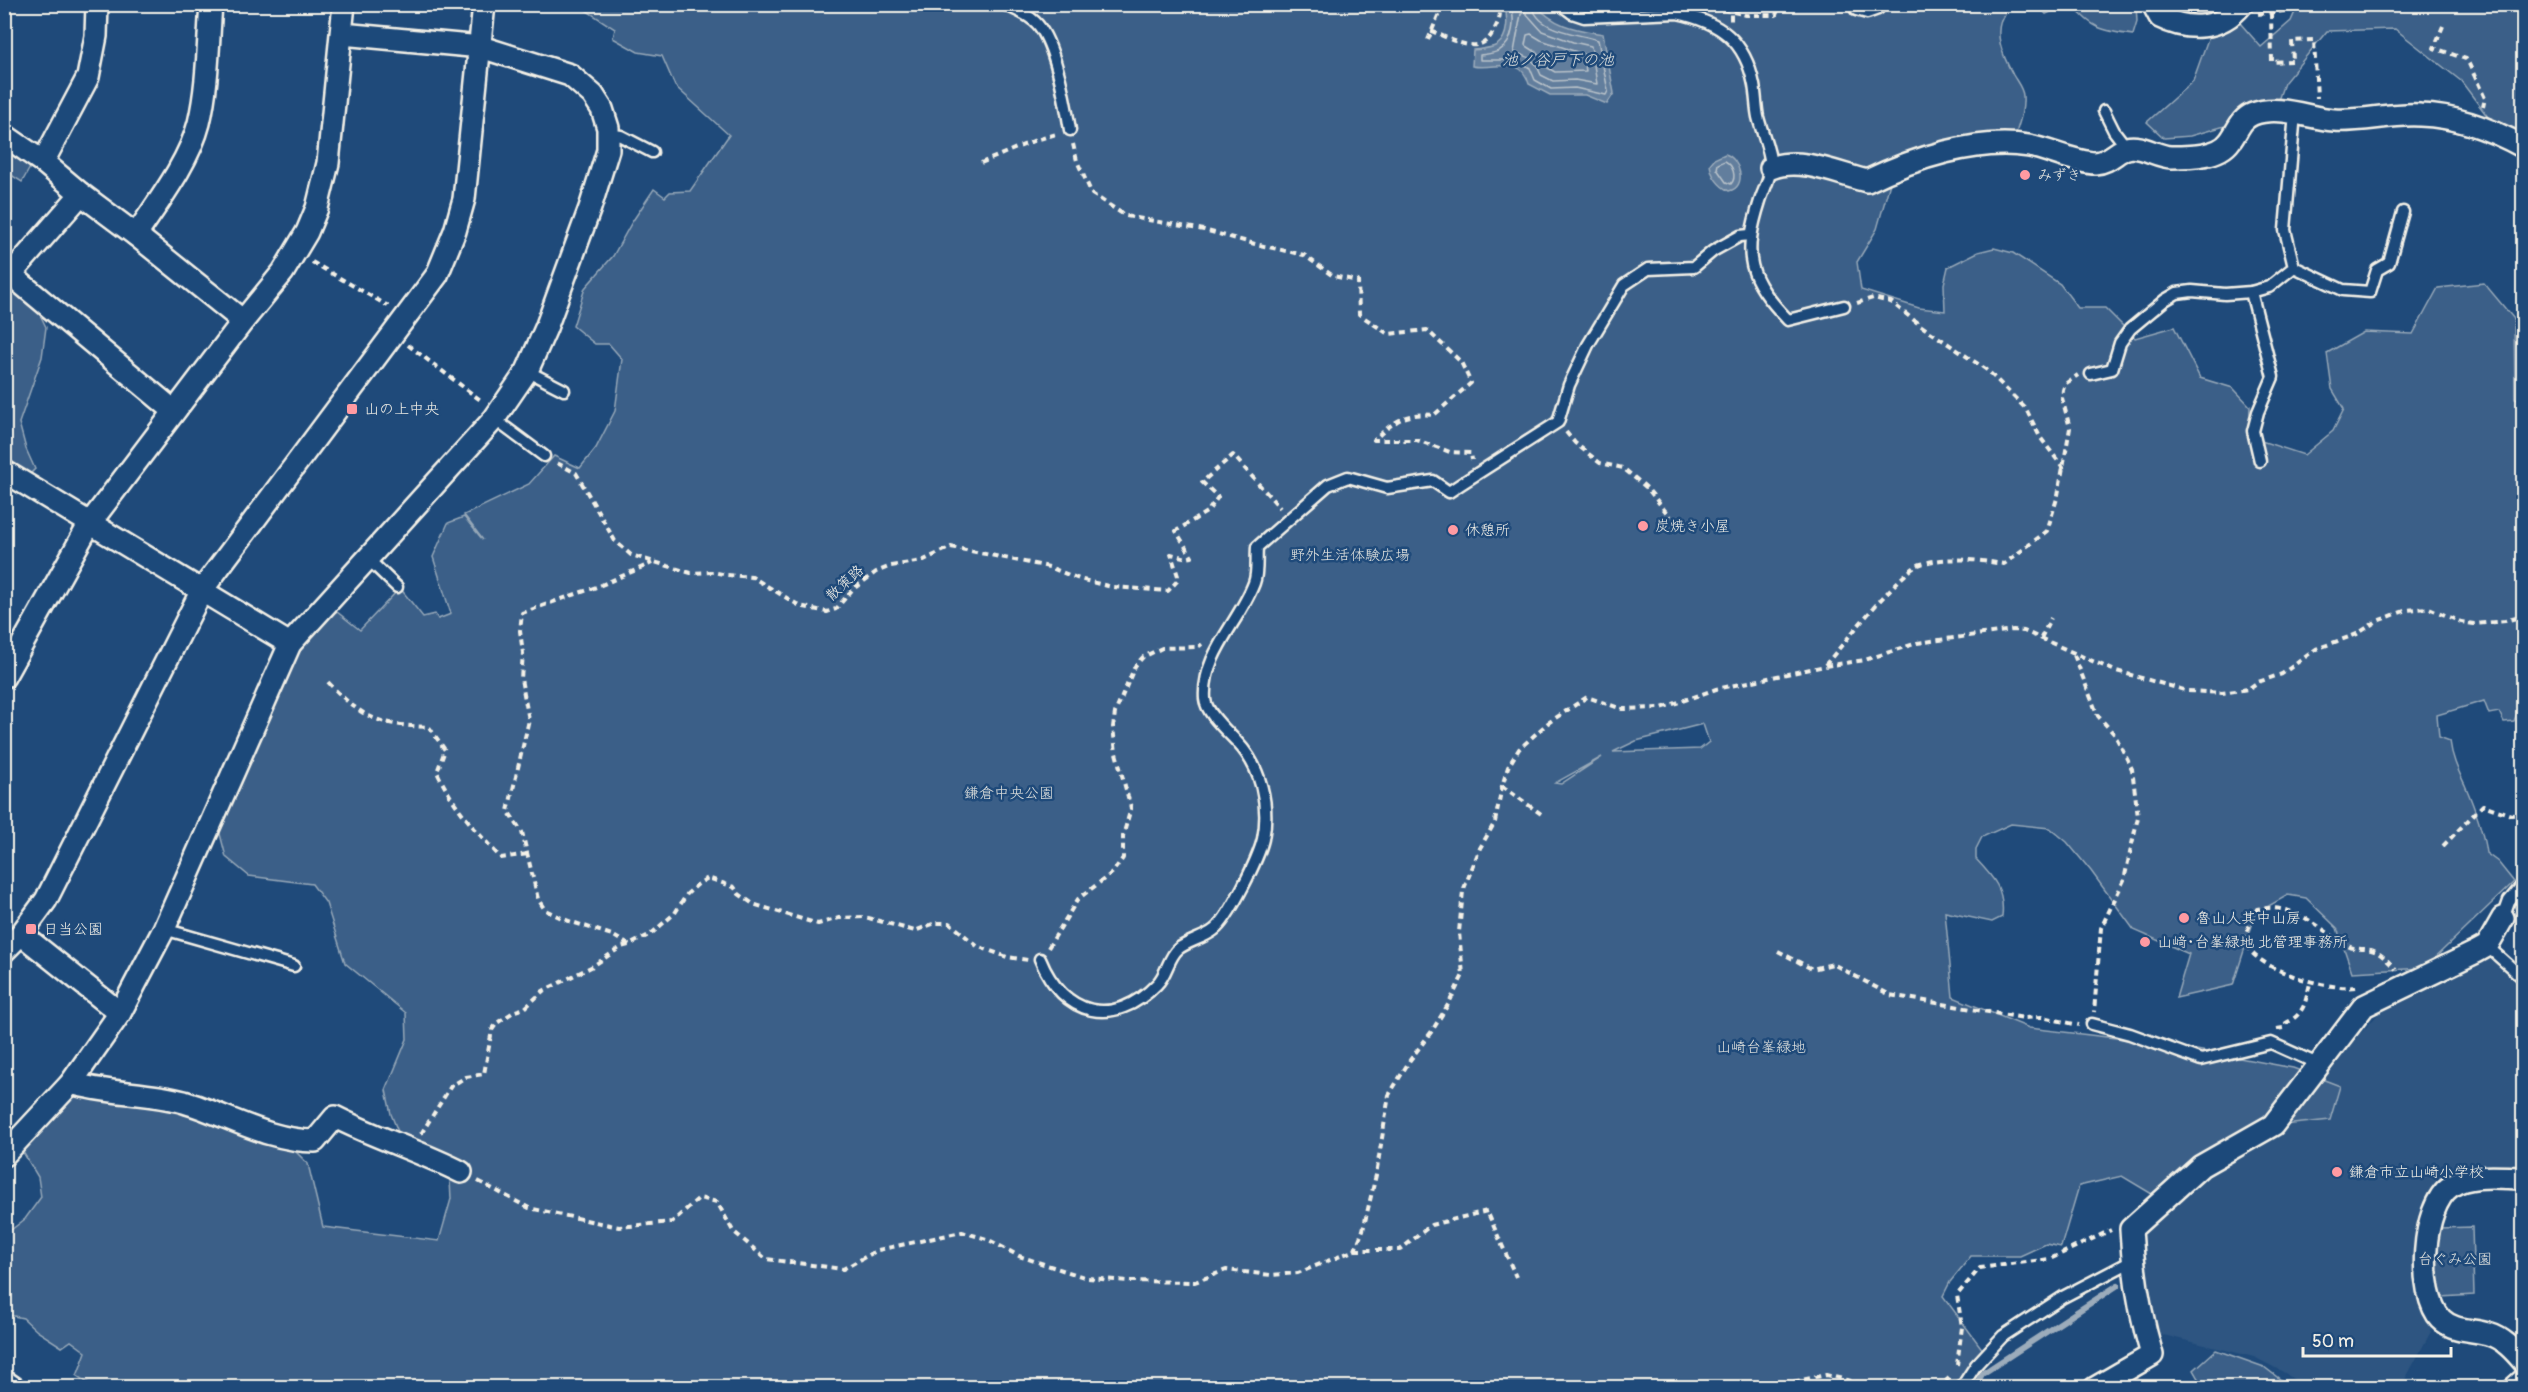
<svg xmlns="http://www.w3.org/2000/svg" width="2528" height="1392" viewBox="0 0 2528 1392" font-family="Pangolin,'Klee One',sans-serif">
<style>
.built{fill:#2d5581}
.green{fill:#3a5f88;stroke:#97a8b8;stroke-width:1.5;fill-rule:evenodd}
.water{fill:#627e9d;stroke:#9cacbb;stroke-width:1.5}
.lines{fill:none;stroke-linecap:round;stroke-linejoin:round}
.shore{stroke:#bac3ca;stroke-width:1.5}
.stream{stroke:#9cacbb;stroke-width:6}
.lane-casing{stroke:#f4f1e8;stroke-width:15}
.street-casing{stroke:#f4f1e8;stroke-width:26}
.path{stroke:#f4f1e8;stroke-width:4;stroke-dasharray:6 4.5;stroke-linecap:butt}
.lane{stroke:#1f4a7a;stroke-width:10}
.street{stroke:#1f4a7a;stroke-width:21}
.poi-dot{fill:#ff9aa2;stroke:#1f4a7a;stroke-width:2}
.labels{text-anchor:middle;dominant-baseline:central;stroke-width:5;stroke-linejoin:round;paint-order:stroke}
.poi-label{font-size:15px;fill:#f4f1e8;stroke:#1f4a7a;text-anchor:start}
.park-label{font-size:15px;fill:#e1e2de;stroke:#1f4a7a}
.street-label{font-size:15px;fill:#f4f1e8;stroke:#1f4a7a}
.water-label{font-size:16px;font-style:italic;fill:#dee0dd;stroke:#1f4a7a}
</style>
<rect width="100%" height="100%" fill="#1f4a7a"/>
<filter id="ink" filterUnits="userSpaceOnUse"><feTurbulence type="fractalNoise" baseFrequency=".0167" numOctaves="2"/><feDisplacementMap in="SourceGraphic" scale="12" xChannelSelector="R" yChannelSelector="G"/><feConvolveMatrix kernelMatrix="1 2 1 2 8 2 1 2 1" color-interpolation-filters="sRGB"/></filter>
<g filter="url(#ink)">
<!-- built -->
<polygon class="built" points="2485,958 2501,965 2523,982 2523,1162 2521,1166 2479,1166 2448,1178 2423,1209 2415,1243 2419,1295 2423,1311 2435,1324 2401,1387 2304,1387 2285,1373 2254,1357 2151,1332 2138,1248 2145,1220 2219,1167 2282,1131 2336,1060 2382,1010 2451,969"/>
<!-- green -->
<g class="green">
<path d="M578,5H2002L2005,14C1991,31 2004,58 2013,75C2017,82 2023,89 2023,96C2024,109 2020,121 2016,133L1921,148L1888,160L1890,183L1877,229L1857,262L1861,290L1919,308L1945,311L1944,284L1948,267L1978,252L1994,248L2013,253L2060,284L2078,308H2105L2135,338L2174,327L2200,378L2233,388L2250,406L2249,437L2304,455L2333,431L2344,409L2332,389L2327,353L2364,332L2413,334L2438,288L2484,283L2514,319L2515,398L2524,401L2523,709L2517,714L2514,721L2504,722L2499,712L2489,714L2484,701L2437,715L2439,737L2450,741C2452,758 2458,770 2465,785C2474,806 2483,830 2486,853L2498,862L2514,882L2424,968L2352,972L2337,928L2306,898L2288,895L2256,913L2233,985L2176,998L2189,954L2134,930L2091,871L2067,842L2050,828L2011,824L1982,837L1976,849V859C1994,878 2005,890 2002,917L1992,922L1945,912L1953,997L2029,1028L2159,1043L2293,1068L2340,1086L2330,1120L2257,1128L2157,1197L2122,1176L2079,1186L2061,1247L2046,1244L2020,1256H1971L1950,1282L1943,1296L1983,1350L1958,1387H94L77,1376L86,1352L71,1341L62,1347L37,1331L23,1318L9,1315L5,1311L4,1239L6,1234L25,1219L41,1197L38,1177L20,1147L58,1108L76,1096L94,1095L160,1104L290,1146L308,1164L323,1227L439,1241L451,1199L450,1180L409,1160L391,1114L386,1090L407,1039L406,1013L345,963L326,903L312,884L249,876L226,857L219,830L257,730L295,649L332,608L360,630L400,588L423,617L435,614L438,619L451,614L433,557L448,523L464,517L483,540L464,515L529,484L554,456L580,468L596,448L615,411L622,359L609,344H595L573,326L585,288L613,256L632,222L654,189L665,197L670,192L690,191L729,135L675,86L662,56L638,52L613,38L615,29ZM1703,724L1709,742L1700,749L1613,752L1636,741ZM1602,757L1561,784L1555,783Z"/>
<polygon points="2038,5 2066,5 2046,14"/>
<path d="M2072,5H2136L2137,22L2133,35C2102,31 2093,29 2072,5Z"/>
<polygon points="2298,5 2523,5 2523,135 2494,125 2461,81 2395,29 2327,31 2284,83 2274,112 2190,136 2164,138 2147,122 2193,81 2209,36 2226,31 2240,23 2261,47 2291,21"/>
<polygon points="4,143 32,164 22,182 5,171"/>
<polygon points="4,281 34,302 46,327 42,357 19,423 26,449 35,469 29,475 5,460"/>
<polygon points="2472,1227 2474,1295 2441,1297 2437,1269 2439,1228"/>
<polygon points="2216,1350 2264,1367 2290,1387 2204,1387 2194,1370"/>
</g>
<!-- water -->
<g class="water">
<path d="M1504,5H1536C1555,27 1575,29 1603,34L1614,93L1607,104L1585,95H1550L1529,84C1520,53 1496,71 1472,66L1473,50C1480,49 1490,49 1497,45C1509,37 1508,16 1504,5Z"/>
<path d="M1725,154C1740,158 1748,187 1729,191C1719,186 1711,176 1710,164L1714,159Z"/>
</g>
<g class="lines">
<!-- shore -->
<g class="shore">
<path d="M1511,4C1515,19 1514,42 1500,50C1494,54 1486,54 1480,55V60H1517L1530,68L1535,80L1551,89L1575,88L1606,95L1608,91L1598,40C1578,33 1536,32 1532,4"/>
<polygon points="1525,12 1542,31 1573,42 1591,46 1597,84 1575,80 1553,81 1541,75 1537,66 1530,58 1514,52 1521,14"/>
<polygon points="1531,34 1541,40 1583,54 1586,71 1555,72 1548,68 1536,52 1525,45 1527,35"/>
<path d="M1725,161C1733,165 1737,177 1731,184L1726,182L1717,169L1718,164Z"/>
</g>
<!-- stream -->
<polyline class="stream" points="1975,1388 1982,1374 2118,1285"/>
<defs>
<g id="lane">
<path d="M1004,4C1013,9 1025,13 1033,20C1054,35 1066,105 1070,130"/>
<path d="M1560,4L1572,13L1584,17L1677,13C1720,22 1745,40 1754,85C1756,96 1756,107 1758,117C1762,133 1770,150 1771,166C1771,177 1763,191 1760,201C1742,257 1748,278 1788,320L1844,306"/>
<polyline points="1855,4 1856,10 1867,13 1878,9 1880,4"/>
<polyline points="2104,111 2114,131 2127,148"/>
<polyline points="608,134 621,136 652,152"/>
<polyline points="2294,267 2343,290 2370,292 2377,270 2389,263 2403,212"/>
<polyline points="2251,292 2273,377 2258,412 2253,431 2260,461"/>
<polyline points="527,371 564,390"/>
<polyline points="2091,374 2112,369 2120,343 2130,329 2165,300 2177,293 2192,291 2225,294 2251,292 2269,287 2294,267 2285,230 2295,113"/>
<polyline points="494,419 544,456"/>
<polyline points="367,558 397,587"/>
<polyline points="2503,918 2509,901 2524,883"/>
<polyline points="164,929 294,966"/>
<polyline points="2487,946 2524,979"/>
<path d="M1040,959C1063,1016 1114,1029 1157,984C1167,974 1168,958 1178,949C1188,941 1204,938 1214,930C1229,919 1259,857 1263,839C1270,805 1261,767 1237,742C1228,732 1206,713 1205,699C1202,654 1239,623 1254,583C1258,573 1256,559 1257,547L1328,485L1348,477L1387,488L1433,481L1449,492L1461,484L1558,422L1569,385L1588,345L1624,285L1648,269L1694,267L1713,251L1740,236L1750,235"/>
<polyline points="2092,1024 2130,1034 2201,1060 2271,1043 2320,1065"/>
<polyline points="1961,1388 1976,1365 2003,1336 2063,1297 2132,1261"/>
<polyline points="2506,1388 2524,1372"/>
</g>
<g id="street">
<path d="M2153,4L2160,17C2188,31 2220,31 2242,4"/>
<polyline points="4,135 43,162 81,194 136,235 243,321"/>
<polyline points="43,162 88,77 96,36 97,4"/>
<path d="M1771,168C1800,156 1838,174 1867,181C1912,159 1978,137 2029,146C2047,149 2077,163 2095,163C2110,162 2116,151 2127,148C2141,144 2157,157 2171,157C2190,157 2219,157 2230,141C2238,131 2240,119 2253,114C2279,104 2308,118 2334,120C2362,122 2392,113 2420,115C2455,116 2493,130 2524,147"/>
<path d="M136,235C158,202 189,162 199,123C208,85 208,44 211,4"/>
<polyline points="4,269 174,411"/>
<polyline points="11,274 81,194"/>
<polyline points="4,471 290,644"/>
<polyline points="4,677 90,523 243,321 283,272 307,232 317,208 328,163 344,4"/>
<polyline points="21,934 120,1013"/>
<polyline points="4,951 21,934 46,900 202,590 437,275 455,231 464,199 484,4"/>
<path d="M71,1083C107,1094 147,1092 184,1102C227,1115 269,1141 315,1141L335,1117C376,1138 420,1151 461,1172"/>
<polyline points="4,1155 71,1083 120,1013 164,929 290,644 494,419 527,371 546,328 590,208 608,150 608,128 602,109 593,95 570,75 481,47 342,34"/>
<path d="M2524,1178C2501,1178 2471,1173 2451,1186C2421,1206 2417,1294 2441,1319C2454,1332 2472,1329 2488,1334C2503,1338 2514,1350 2524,1362"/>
<polyline points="4,1381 14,1388"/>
<path d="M2095,1388L2152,1355C2140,1314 2133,1272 2131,1229L2201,1166L2273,1125L2364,1006L2476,952L2487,946L2503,918"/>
</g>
</defs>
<!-- lane casing -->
<use href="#lane" class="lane-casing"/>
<!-- street casing -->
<use href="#street" class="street-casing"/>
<!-- path -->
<g class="path">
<polyline points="1731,4 1731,22"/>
<polyline points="1713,7 1746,15 1776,15 1780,4"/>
<polyline points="2271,13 2272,62 2293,61 2292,41 2314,40 2317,98"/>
<polyline points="2258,14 2290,10"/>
<polyline points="2443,26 2434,48 2466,59 2469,64 2485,98 2483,107"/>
<path d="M1431,31C1452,39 1480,58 1493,32C1498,23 1502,15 1499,4"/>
<polyline points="1428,40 1443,4"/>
<path d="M1073,144L1077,161L1092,194L1126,216L1204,230L1255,244L1304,255L1333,276L1358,281L1359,314L1388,334L1427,330L1461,362L1471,383L1434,415C1406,412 1394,421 1374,440H1417L1450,452L1471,453L1472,460"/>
<polyline points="981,163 1033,141 1056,134"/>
<polyline points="312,262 388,306"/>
<polyline points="1857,303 1873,298 1891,302 1920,325 1987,370 2026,409 2040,437 2064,469"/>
<polyline points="408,345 483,402"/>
<polyline points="1566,432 1575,443 1600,463 1623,468 1647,488 1670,517"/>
<polyline points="557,463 576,473 615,541 631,555 691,573 713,572 727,575 752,577 800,606 827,612 836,609 852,590 876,572 891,566 922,561 951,547 1049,567 1079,579 1112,587 1168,591 1178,580 1178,576 1171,554 1187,558 1192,557 1176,531 1208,511 1218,497 1202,482 1233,455 1280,508"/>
<polyline points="2041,638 2051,618"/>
<polyline points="2074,655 2098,716 2115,735 2132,769 2138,817 2124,880 2101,928 2094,1012"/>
<path d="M1825,665C1843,645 1901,570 1921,564C1947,556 1977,560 2004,564L2047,531L2058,495L2070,428L2062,398L2063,390L2065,384L2078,375"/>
<path d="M328,682C362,719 379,725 429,727L445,750L437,772C453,806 476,831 501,858L528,854"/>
<polyline points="1502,786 1541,814"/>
<polyline points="2443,846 2483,805 2511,815 2524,814"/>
<polyline points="629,945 612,935 566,920 545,910 538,899 522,832 508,811 529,720 521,679 523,653 520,631 522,613 599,586 652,563"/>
<polyline points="1048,948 1078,899 1112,873 1123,858 1123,836 1131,808 1116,753 1113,727 1115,713 1135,666 1143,657 1162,648 1198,647 1202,644"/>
<polyline points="1778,951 1812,969 1833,964 1890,995 2024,1018 2042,1017 2079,1025"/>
<path d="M2356,987C2330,991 2247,968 2244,938L2257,909C2297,903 2317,928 2348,946C2355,950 2363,948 2371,950C2382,953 2388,962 2396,969"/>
<path d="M2277,1029L2283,1028L2286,1023C2306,1013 2305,1001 2311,980"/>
<polyline points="421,1134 451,1086 466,1077 484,1074 492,1030 497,1023 515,1011 525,1008 543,991 593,966 621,947 629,945 651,934 675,913 687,894 698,884 708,878 734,887 739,894 753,904 818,924 839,918 865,917 915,931 935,923 950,923 977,946 1007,957 1028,960"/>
<polyline points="478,1181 529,1208 619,1227 672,1222 699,1198 717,1202 733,1231 766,1259 843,1269 878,1250 962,1232 987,1239 1019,1256 1087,1278 1130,1281 1195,1282 1226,1270 1271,1275 1298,1273 1355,1250 1363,1230 1376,1175 1389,1095 1410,1060 1432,1031 1449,1003 1463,975 1459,932 1463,891 1480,848 1495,822 1502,786 1508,767 1519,749 1548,723 1587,697 1622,709 1662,708 1716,689 1825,666 1865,660 1917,643 2013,630 2024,631 2113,670 2188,691 2222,693 2248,689 2258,682 2282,674 2316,649 2357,634 2377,621 2407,610 2429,608 2461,622 2474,624 2505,621 2524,616"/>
<polyline points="1355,1250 1400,1250 1431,1225 1487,1211 1516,1277"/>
<polyline points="1957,1365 1962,1327 1957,1295 1980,1268 2050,1259 2111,1230"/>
<polyline points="1763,1388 1826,1375 1880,1388"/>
<polyline points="1938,1388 1949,1378"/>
</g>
<!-- lane -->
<use href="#lane" class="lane"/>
<!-- street -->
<use href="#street" class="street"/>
</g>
</g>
<!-- markers -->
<g class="poi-dot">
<circle cx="2025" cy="175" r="6"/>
<rect x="346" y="403" width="12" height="12" rx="3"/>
<circle cx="1643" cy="526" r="6"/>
<circle cx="1453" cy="530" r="6"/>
<circle cx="2184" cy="918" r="6"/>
<rect x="25" y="923" width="12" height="12" rx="3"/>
<circle cx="2145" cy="942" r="6"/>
<circle cx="2337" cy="1172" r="6"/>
</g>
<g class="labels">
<!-- poi labels -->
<g class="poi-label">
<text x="2037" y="175">みずき</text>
<text x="364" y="409">山の上中央</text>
<text x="1655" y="526">炭焼き小屋</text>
<text x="1465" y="530">休憩所</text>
<text x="2196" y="918">魯山人其中山房</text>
<text x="43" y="929">日当公園</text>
<text x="2157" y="942">山﨑･台峯緑地 北管理事務所</text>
<text x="2349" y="1172">鎌倉市立山崎小学校</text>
</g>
<!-- park labels -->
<g class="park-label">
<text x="1350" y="555">野外生活体験広場</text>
<text x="1009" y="793">鎌倉中央公園</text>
<text x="1761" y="1047">山崎台峯緑地</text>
<text x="2455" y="1259">台ぐみ公園</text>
</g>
<!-- street labels -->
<g class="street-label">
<text transform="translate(845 583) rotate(-42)">散策路</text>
</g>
<!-- water labels -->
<g class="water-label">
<text x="1558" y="60">池ノ谷戸下の池</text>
</g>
</g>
<!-- margin -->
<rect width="2528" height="1392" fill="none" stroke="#1f4a7a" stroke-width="24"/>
<rect x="12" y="12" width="2504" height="1368" fill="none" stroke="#f4f1e8" stroke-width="2" filter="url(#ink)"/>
<!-- scale -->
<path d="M2303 1347v9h148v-9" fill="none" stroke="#f4f1e8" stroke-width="3"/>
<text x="2312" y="1347" font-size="18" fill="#f4f1e8" stroke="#1f4a7a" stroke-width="4.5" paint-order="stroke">50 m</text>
</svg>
